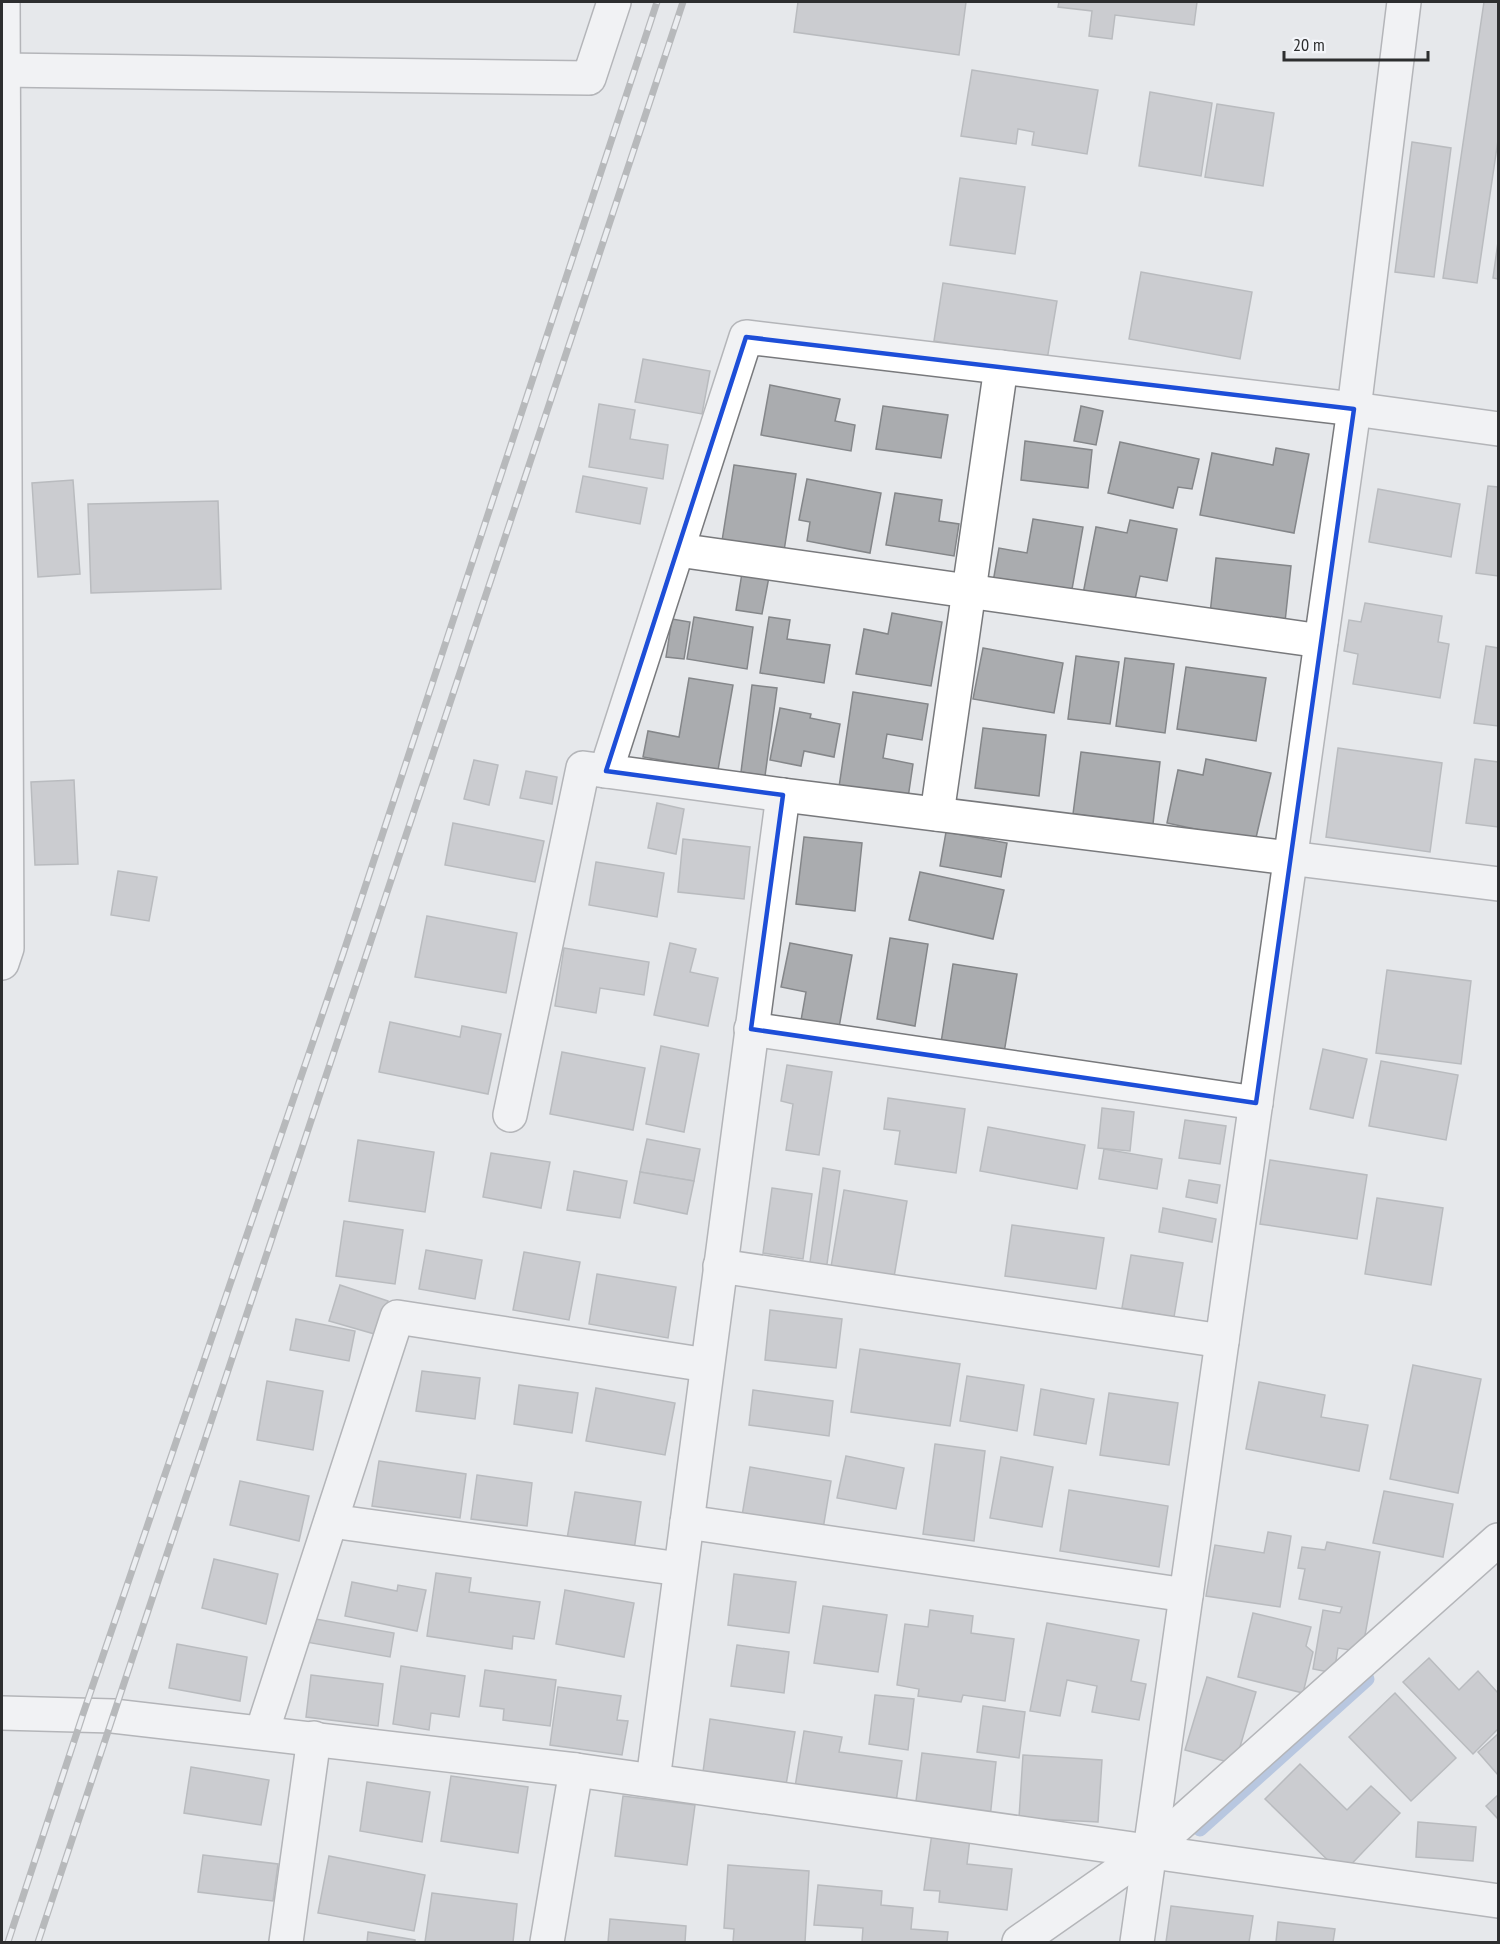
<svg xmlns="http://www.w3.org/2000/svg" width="1500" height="1944" viewBox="0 0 1500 1944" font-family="'PT Sans Narrow',sans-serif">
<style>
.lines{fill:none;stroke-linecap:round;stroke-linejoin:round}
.stream{stroke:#82a1d2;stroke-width:15}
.building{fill:#aaacaf;stroke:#848689;stroke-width:1.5}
.minor-casing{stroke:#78797c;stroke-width:36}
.minor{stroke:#fff;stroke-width:33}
.rail-casing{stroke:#7f8082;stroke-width:7}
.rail{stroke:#f3f5f9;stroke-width:4.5;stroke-dasharray:14;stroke-linecap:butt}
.marked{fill:none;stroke:#1d4ed8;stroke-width:4.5;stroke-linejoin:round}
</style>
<rect width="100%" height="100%" fill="#e6e8eb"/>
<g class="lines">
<!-- stream -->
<polyline class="stream" points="1200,1829 1367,1679"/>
</g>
<!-- building -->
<g class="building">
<polygon points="798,2 966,2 959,55 794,32"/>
<polygon points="1059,2 1197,2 1194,25 1115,15 1112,39 1089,36 1092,11 1058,7"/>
<polygon points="1484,2 1498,2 1498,140 1477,283 1443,278"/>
<polygon points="972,70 1098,90 1087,154 1032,145 1034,132 1018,129 1016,144 961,136"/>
<polygon points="1150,92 1212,103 1201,176 1139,166"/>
<polygon points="1217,104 1274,113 1263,186 1205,177"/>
<polygon points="1412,142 1451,148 1434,277 1395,272"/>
<polygon points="960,178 1025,187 1015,254 950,245"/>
<polygon points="1498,242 1498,279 1493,278"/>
<polygon points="1141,272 1252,292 1240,359 1129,339"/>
<polygon points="943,283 1057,301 1047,360 934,341"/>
<polygon points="643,359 710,371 702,414 635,402"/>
<polygon points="770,385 840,399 835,421 855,425 851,451 761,435"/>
<polygon points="599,404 635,410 630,439 668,445 663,479 589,467"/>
<polygon points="883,406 948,415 941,458 876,449"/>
<polygon points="1081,406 1103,411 1096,445 1074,441"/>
<polygon points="1025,441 1092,450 1088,488 1021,480"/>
<polygon points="1120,442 1199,459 1192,489 1178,487 1173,508 1108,493"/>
<polygon points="1276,448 1309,454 1294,533 1200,515 1212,453 1273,465"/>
<polygon points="734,465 796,474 784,551 722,541"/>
<polygon points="583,476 647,488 640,524 576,512"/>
<polygon points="807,479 881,493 870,553 807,541 810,522 799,520"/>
<polygon points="73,480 80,574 38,577 32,483"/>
<polygon points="1488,486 1498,487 1498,576 1476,573"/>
<polygon points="1378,489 1460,504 1451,557 1369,542"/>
<polygon points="895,493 942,500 939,521 959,524 954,556 886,545"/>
<polygon points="218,501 221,589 91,593 88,504"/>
<polygon points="1033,519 1083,527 1071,595 993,582 999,548 1027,553"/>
<polygon points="1130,520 1177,529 1167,581 1140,576 1134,604 1083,594 1096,527 1127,533"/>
<polygon points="1216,558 1291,566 1285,622 1210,614"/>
<polygon points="742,573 769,577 762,614 736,610"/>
<polygon points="1365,603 1442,616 1438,642 1449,644 1440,698 1353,684 1358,654 1344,651 1349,620 1361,622"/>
<polygon points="892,613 942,622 931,686 856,674 864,629 888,634"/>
<polygon points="694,617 753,627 747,669 687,659"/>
<polygon points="769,617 790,620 787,639 830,645 824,683 760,673"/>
<polygon points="672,619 690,622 684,659 666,657"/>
<polygon points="1486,646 1498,648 1498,726 1474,723"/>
<polygon points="983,648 1063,663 1054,713 973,699"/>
<polygon points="1076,656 1119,662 1110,724 1068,719"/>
<polygon points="1125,658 1174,664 1165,733 1116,726"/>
<polygon points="1186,667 1266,678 1256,741 1177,729"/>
<polygon points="689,678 733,685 718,770 643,757 648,731 679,737"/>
<polygon points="752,685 777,688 765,776 741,772"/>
<polygon points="853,692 928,704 922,740 887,734 883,758 913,764 908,798 839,787"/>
<polygon points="780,708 811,714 810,718 840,724 834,757 804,751 801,766 770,760"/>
<polygon points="983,728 1046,735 1039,796 975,788"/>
<polygon points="1338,748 1442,763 1430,852 1326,837"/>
<polygon points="1081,752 1160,762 1153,824 1073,814"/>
<polygon points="1206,759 1271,773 1255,842 1167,823 1178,770 1203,775"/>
<polygon points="1475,759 1498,762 1498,827 1466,823"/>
<polygon points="474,760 498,765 489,805 464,799"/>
<polygon points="526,771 557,777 552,804 520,798"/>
<polygon points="74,780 78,864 35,865 31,782"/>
<polygon points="657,803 684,809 676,854 648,848"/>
<polygon points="453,823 544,841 535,882 445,865"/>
<polygon points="946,832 1007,843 1001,877 940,866"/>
<polygon points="804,837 862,843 855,911 796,904"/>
<polygon points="683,839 750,847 744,899 678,892"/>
<polygon points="596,862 664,873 657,917 589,905"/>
<polygon points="118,871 157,877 149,921 111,915"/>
<polygon points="920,872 1004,890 993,939 909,920"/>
<polygon points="427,916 517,933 506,993 415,977"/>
<polygon points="890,938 928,944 915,1026 877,1019"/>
<polygon points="670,943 696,949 690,972 718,978 708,1026 654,1015"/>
<polygon points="790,943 852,955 838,1033 800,1026 806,992 781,987"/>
<polygon points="564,948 649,962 644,995 600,988 596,1013 555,1006"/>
<polygon points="953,964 1017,974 1004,1053 941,1043"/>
<polygon points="1387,970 1471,981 1461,1064 1376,1053"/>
<polygon points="390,1022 460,1037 462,1026 501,1034 488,1094 379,1072"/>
<polygon points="661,1046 699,1054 684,1132 646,1124"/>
<polygon points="1323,1049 1367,1059 1353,1118 1310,1109"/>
<polygon points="562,1052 645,1068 633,1130 550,1114"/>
<polygon points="1381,1061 1458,1075 1446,1140 1369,1126"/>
<polygon points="787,1065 832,1072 819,1155 786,1150 793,1104 781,1101"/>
<polygon points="888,1098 965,1109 956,1173 895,1164 900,1131 884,1129"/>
<polygon points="1102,1108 1134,1112 1130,1151 1098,1148"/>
<polygon points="1185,1120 1226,1126 1220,1164 1179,1158"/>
<polygon points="988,1127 1085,1145 1077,1189 980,1171"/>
<polygon points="647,1139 700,1149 694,1181 640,1172"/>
<polygon points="358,1140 434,1152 425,1212 349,1201"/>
<polygon points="1104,1149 1162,1159 1157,1189 1099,1179"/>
<polygon points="491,1153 550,1162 541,1208 483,1197"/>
<polygon points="1270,1160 1367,1175 1357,1239 1260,1224"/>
<polygon points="823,1168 840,1171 826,1271 809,1269"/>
<polygon points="574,1171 627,1181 620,1218 567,1210"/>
<polygon points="640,1172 694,1181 687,1214 634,1203"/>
<polygon points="1189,1180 1220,1185 1217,1203 1186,1197"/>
<polygon points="772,1188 812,1194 803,1259 763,1253"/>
<polygon points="844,1190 907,1201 894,1277 831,1267"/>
<polygon points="1377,1198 1443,1208 1431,1285 1365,1274"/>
<polygon points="1163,1208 1216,1219 1212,1242 1159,1232"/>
<polygon points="344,1221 403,1230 395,1284 336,1276"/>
<polygon points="1012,1225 1104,1238 1096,1289 1005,1276"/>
<polygon points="426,1250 482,1260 475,1299 419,1289"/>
<polygon points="524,1252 580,1262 569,1320 513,1310"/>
<polygon points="1131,1255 1183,1263 1174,1317 1122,1308"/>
<polygon points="597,1274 676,1287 668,1338 589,1324"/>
<polygon points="340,1285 388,1301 378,1335 329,1321"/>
<polygon points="770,1310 842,1319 836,1368 765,1360"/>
<polygon points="296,1319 355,1331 349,1361 290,1350"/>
<polygon points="860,1349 960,1364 950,1426 851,1412"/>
<polygon points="1413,1365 1481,1379 1458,1493 1390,1479"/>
<polygon points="422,1371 480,1378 475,1419 416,1411"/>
<polygon points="967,1376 1024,1385 1017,1431 960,1421"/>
<polygon points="267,1381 323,1391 313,1450 257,1440"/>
<polygon points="1259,1382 1325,1395 1321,1417 1368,1425 1359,1471 1246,1449"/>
<polygon points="519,1385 578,1393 572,1433 514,1424"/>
<polygon points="596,1388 675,1403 665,1455 586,1441"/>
<polygon points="1041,1389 1094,1399 1086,1444 1034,1435"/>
<polygon points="753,1390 833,1401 829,1436 749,1425"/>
<polygon points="1109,1393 1178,1403 1169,1465 1100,1455"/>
<polygon points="935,1444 985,1451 974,1541 923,1534"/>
<polygon points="846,1456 904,1468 896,1509 837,1498"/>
<polygon points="1001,1457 1053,1467 1042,1527 990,1518"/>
<polygon points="379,1461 466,1474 460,1518 372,1506"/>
<polygon points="750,1467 831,1481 823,1529 742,1516"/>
<polygon points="477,1475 532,1483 527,1526 471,1519"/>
<polygon points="240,1481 309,1496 299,1541 230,1525"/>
<polygon points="1069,1490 1168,1506 1159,1567 1060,1551"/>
<polygon points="1384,1491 1453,1504 1443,1557 1373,1543"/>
<polygon points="575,1492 641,1502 634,1550 567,1539"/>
<polygon points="1268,1532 1291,1536 1280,1607 1206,1596 1215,1545 1264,1553"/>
<polygon points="1327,1542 1380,1552 1362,1652 1338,1648 1334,1673 1313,1669 1323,1610 1340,1613 1342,1607 1299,1599 1305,1569 1298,1568 1302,1547 1325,1550"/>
<polygon points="214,1559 278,1574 266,1624 202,1608"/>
<polygon points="436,1573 471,1578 469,1592 540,1602 534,1639 513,1636 512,1649 427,1636"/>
<polygon points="734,1574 796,1582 789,1633 728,1625"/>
<polygon points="352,1582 397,1591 398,1585 426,1590 417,1631 345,1616"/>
<polygon points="565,1590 634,1603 624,1657 556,1644"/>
<polygon points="823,1606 887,1615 878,1672 814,1663"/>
<polygon points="930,1610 973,1616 971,1633 1014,1639 1005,1701 963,1695 961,1702 918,1696 919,1689 897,1685 905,1624 928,1627"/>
<polygon points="1253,1613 1311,1627 1306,1646 1313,1652 1303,1693 1238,1677"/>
<polygon points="310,1618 394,1633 390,1657 306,1642"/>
<polygon points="1047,1623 1139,1640 1131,1681 1146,1684 1139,1720 1092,1712 1097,1686 1067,1680 1060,1716 1030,1711"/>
<polygon points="177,1644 247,1657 240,1701 169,1688"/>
<polygon points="737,1645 789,1652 784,1693 731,1686"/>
<polygon points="1429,1658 1459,1690 1478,1671 1498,1693 1498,1729 1473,1754 1403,1682"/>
<polygon points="401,1666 465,1676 459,1717 431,1713 429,1730 393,1724"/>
<polygon points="485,1670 556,1680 550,1726 503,1720 504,1709 480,1706"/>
<polygon points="311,1675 383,1684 378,1726 306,1717"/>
<polygon points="1207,1677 1256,1692 1235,1764 1185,1750"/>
<polygon points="558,1687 621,1696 617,1720 628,1721 622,1755 550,1745"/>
<polygon points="1395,1693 1456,1758 1411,1801 1349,1737"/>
<polygon points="875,1695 914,1699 908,1750 869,1744"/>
<polygon points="983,1706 1025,1712 1019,1758 977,1752"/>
<polygon points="710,1719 795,1732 786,1785 703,1772"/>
<polygon points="804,1731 842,1737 839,1752 902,1761 896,1802 795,1787"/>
<polygon points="1498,1734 1498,1775 1478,1752"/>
<polygon points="922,1753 996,1762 990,1818 915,1809"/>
<polygon points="1023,1755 1102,1760 1098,1822 1019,1818"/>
<polygon points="1300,1764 1347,1810 1371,1786 1400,1813 1342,1874 1265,1799"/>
<polygon points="191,1767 269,1780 261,1825 184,1813"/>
<polygon points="451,1776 528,1787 518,1853 441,1841"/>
<polygon points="367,1782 430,1792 422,1842 360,1831"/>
<polygon points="1498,1795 1498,1819 1486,1806"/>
<polygon points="623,1796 695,1805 687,1865 615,1856"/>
<polygon points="1418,1822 1476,1827 1473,1861 1416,1857"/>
<polygon points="932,1833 970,1838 967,1864 1012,1869 1007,1910 939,1902 940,1891 924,1890"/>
<polygon points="203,1855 278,1864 273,1901 198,1892"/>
<polygon points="329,1856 425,1875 414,1931 318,1913"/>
<polygon points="728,1865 809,1871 805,1942 733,1942 734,1929 724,1928"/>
<polygon points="818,1885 882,1891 881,1905 913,1908 911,1929 948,1932 947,1942 862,1942 863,1928 814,1925"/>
<polygon points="432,1893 517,1904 513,1942 425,1942"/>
<polygon points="1171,1906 1253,1916 1249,1942 1166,1942"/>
<polygon points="610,1919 686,1926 685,1942 608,1942"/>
<polygon points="1278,1922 1335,1929 1333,1942 1276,1942"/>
<polygon points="368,1932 415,1940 415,1942 367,1942"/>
</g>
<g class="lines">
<defs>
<g id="minor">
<polyline points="2,70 589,78 614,2"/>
<polyline points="1498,429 1354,409 746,337 606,771 783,795 1498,884"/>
<polyline points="678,550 1321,641"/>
<polyline points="937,814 1001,367"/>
<polyline points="2,963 7,948 3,2"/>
<polyline points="751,1029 1256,1103"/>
<polyline points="510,1115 583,768 606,771"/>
<polyline points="720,1266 1222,1341"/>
<polyline points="331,1521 680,1569"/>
<polyline points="687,1522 1186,1595"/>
<polyline points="2,1713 113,1716 576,1770 1498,1901"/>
<polyline points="262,1732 397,1317 707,1365"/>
<polyline points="653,1780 783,795"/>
<polyline points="286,1942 314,1738"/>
<polyline points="547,1942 576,1770"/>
<polyline points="1019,1942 1149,1851 1498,1540"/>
<polyline points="1137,1942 1354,409 1404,2"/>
</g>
</defs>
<!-- minor casing -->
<use href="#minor" class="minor-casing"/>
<!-- minor -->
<use href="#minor" class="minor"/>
<defs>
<g id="rail">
<polyline points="8,1942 83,1714 343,954 657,2"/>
<polyline points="38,1942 683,2"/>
</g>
</defs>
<!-- rail casing -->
<use href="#rail" class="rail-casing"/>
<!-- rail -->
<use href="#rail" class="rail"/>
</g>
<!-- marked area -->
<path d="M0 0H1500V1944H0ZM746,337L1354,409L1256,1103L751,1029L783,795L606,771Z" fill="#e6e8eb" fill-opacity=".55" fill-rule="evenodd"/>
<path class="marked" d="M746,337L1354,409L1256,1103L751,1029L783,795L606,771Z"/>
<!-- border -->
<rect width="1500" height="1944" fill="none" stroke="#2d2e2f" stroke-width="6"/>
<!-- scale -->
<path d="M1284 51v9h144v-9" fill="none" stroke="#2d2e2f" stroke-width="3"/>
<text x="1293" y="51" font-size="18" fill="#2d2e2f" stroke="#f3f5f9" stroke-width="4.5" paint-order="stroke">20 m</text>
</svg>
